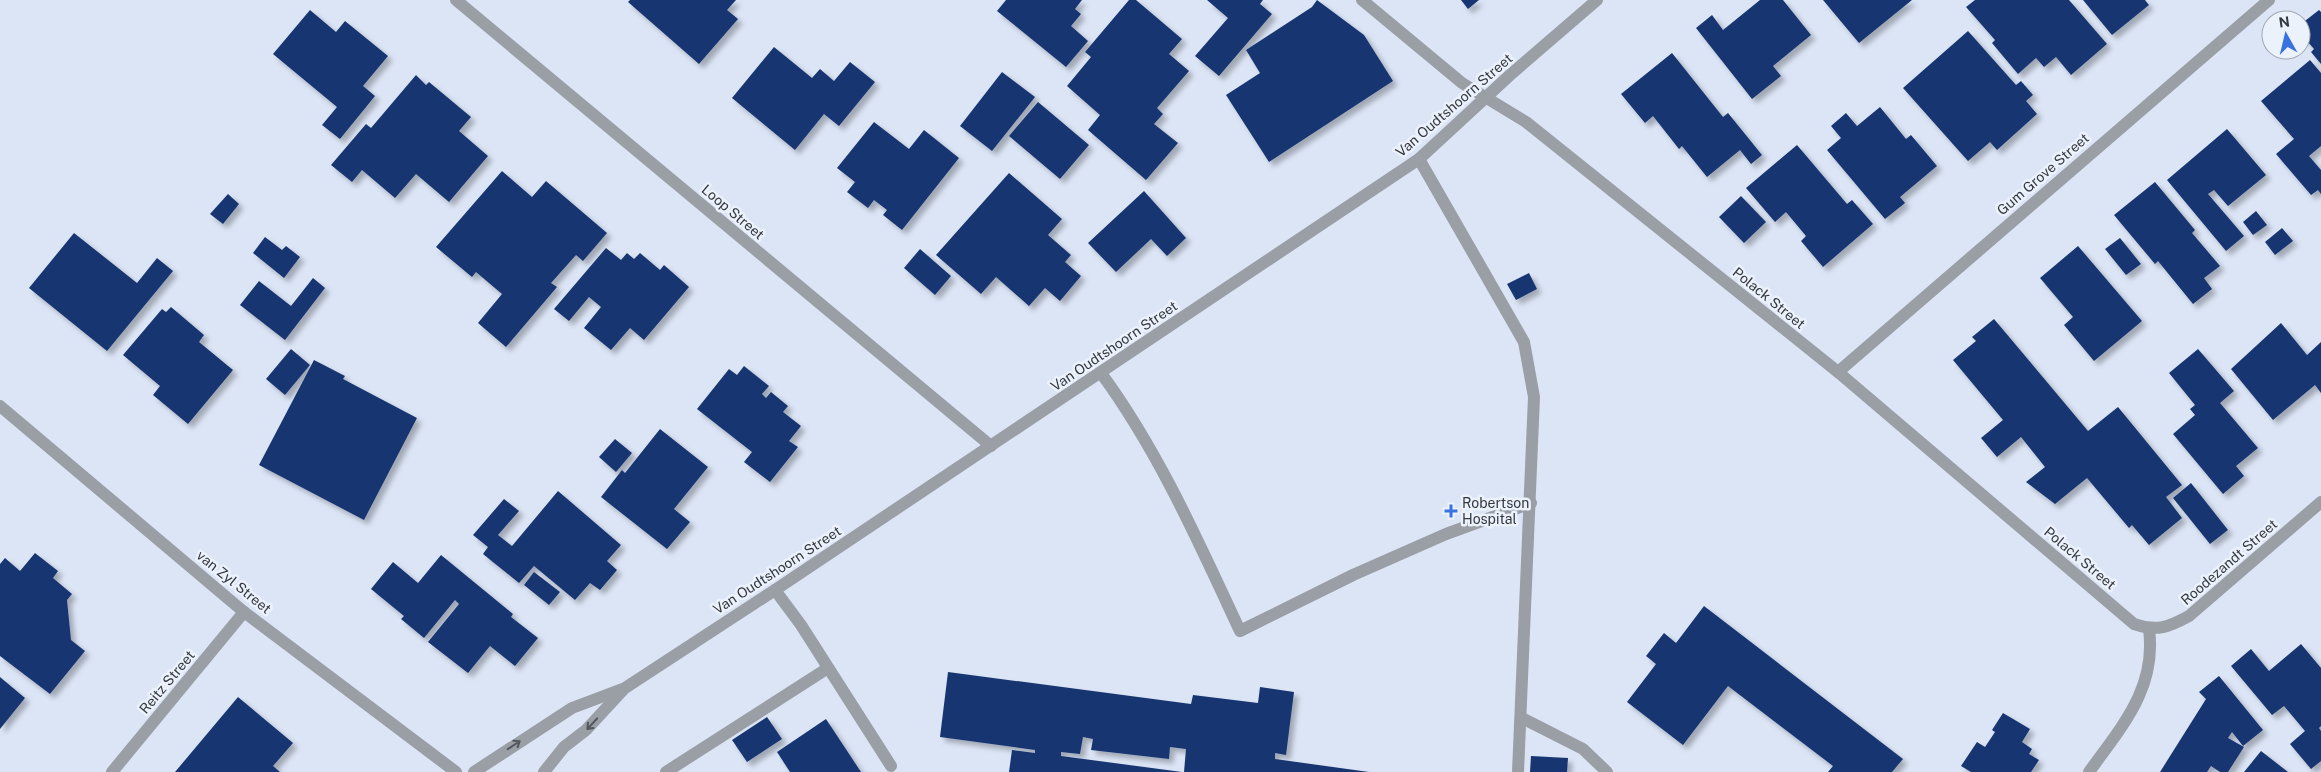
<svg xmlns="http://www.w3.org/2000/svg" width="2321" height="772" viewBox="0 0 2321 772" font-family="'Public Sans',sans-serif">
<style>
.building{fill:#183671;filter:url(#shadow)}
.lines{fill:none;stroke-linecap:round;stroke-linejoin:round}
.service{stroke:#9a9ea5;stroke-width:12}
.minor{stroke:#9a9ea5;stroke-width:12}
.oneway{stroke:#53575e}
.poi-dot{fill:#3872e1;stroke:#ecf2fc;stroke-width:2}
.labels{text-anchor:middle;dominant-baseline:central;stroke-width:5;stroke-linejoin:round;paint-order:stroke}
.street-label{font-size:14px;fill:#34383f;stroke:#ecf2fc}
.poi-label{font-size:14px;fill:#34383f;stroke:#ecf2fc;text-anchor:start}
</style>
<defs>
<filter id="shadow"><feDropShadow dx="4.5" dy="4.5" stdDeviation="2.5" flood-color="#0004"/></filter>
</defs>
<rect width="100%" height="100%" fill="#dce5f6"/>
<!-- building -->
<g class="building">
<polygon points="630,0 736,0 727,10 738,19 699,64 628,2"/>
<polygon points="1006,0 1082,0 1075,9 1081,14 1071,26 1088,41 1066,67 997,11"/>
<polygon points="1129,0 1136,0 1182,39 1169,54 1189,71 1157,108 1163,114 1154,124 1178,143 1146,180 1088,130 1100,115 1067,86 1091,57 1085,52"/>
<polygon points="1207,0 1263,0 1260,4 1272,14 1219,76 1195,56 1228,18"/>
<polygon points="1317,0 1364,35 1393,81 1269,162 1226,95 1260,73 1246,50 1312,7"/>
<polygon points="1461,0 1479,0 1468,9"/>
<polygon points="1760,0 1783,0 1811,35 1773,66 1781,76 1752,99 1696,28 1712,15 1723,30"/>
<polygon points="1823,0 1912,0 1859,43"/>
<polygon points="1975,0 2069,0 2107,44 2071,75 2056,57 2044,67 2036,58 2018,74 1992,43 1995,40 1966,7"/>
<polygon points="2083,0 2145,0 2149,5 2112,35"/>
<polygon points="310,10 336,32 345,21 388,56 363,86 375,96 340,139 322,125 337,107 273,54"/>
<polygon points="2319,10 2321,12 2321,64 2311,52 2314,49 2301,34 2301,24"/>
<polygon points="1968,31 2016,85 2021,81 2033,95 2026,101 2037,114 1997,150 1990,142 1968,161 1903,88"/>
<polygon points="774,47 812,78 820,69 834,81 850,62 875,82 839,126 824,114 795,150 732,98"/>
<polygon points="1672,53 1723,117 1728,113 1762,155 1751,164 1740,150 1707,177 1682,146 1679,149 1653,116 1645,123 1621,94"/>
<polygon points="2310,60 2321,73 2321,146 2309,156 2321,170 2321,194 2318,190 2311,195 2276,154 2294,139 2261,101"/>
<polygon points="1002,72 1035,97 992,151 960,126"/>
<polygon points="416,75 426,85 429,82 471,117 459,131 488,156 449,202 416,174 395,198 362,170 352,182 331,165 366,124 371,128"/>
<polygon points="1038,102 1089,145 1060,179 1009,136"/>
<polygon points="1880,107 1906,139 1911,135 1937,166 1900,197 1905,203 1885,219 1827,150 1841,138 1831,126 1846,113 1857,126"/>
<polygon points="874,122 909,149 924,130 959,158 902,230 883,215 887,210 874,200 868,208 847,192 855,182 837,168"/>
<polygon points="2227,129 2266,175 2228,206 2214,190 2208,194 2244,236 2226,251 2167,180"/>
<polygon points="1797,145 1847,204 1852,200 1873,224 1823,267 1801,241 1806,236 1786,212 1775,222 1746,188"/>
<polygon points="502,171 532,197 546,181 607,233 583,261 576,255 551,283 557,287 506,347 478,323 502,294 476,272 472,277 436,247"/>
<polygon points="1009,173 1062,219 1048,235 1071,255 1065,262 1081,276 1060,301 1045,288 1029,306 996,277 981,294 936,255"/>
<polygon points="2155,182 2195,230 2192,233 2220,266 2204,278 2212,289 2193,304 2158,261 2155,264 2114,215"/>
<polygon points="1144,191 1186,238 1167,256 1151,239 1116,272 1088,243"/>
<polygon points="228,194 239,204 223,224 210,214"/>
<polygon points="1741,196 1766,222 1744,243 1719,217"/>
<polygon points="2256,211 2267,225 2253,235 2243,222"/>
<polygon points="2282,228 2293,241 2275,255 2265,242"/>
<polygon points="74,233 137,283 157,258 173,271 107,351 29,288"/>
<polygon points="265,237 282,250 286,246 300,257 284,278 253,253"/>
<polygon points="2120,238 2141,264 2126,275 2105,249"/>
<polygon points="2078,246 2142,321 2094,361 2064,325 2073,317 2040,278"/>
<polygon points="606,248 621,260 627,253 634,259 640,253 660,270 664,265 689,287 644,340 630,328 611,350 584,328 601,307 589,297 569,321 554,309"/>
<polygon points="920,249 951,276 935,295 904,268"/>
<polygon points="1529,273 1537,289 1516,300 1507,284"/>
<polygon points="313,278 325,288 285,340 240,305 259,281 291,306"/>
<polygon points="171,307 204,335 199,342 233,370 188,424 153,395 160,386 123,355 162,309 166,312"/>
<polygon points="1994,319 2088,431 2118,407 2182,485 2166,497 2182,518 2149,545 2132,525 2129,528 2087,478 2055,504 2026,482 2045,467 2021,437 1997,457 1981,438 2003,420 1953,360 1976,341 1972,337"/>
<polygon points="2281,323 2307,355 2321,342 2321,393 2315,385 2273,420 2231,369"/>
<polygon points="291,349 310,365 285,395 266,379"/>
<polygon points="2198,349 2234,391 2220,403 2258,448 2236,466 2244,476 2223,494 2173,434 2195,415 2190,409 2195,405 2169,373"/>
<polygon points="314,360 345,376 343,379 417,418 364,520 259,465"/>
<polygon points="744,366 769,386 762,394 766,398 771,392 788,406 783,412 801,426 789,441 798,447 770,482 744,462 752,452 697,409 729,369 737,375"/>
<polygon points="660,429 708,467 674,509 690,522 667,549 601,497 622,470 625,473"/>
<polygon points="615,439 632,453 616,472 599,457"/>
<polygon points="2191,483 2228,530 2210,544 2173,498"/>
<polygon points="558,491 621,545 607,561 617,570 600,590 590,583 575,600 534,566 519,583 483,554 488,547 473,535 504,499 519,511 498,535 512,546"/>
<polygon points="35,553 58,571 53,578 72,594 67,600 71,640 85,651 50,694 0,656 0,564 5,558 20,571"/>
<polygon points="441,555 513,614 511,617 538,638 515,666 490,646 468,673 428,642 459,604 455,600 424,638 401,619 404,616 371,589 393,562 418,583"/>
<polygon points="534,572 560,592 549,605 524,585"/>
<polygon points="1704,606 1903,759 1892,772 1828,772 1833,766 1728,686 1683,745 1627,702 1656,664 1646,656 1664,633 1676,643"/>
<polygon points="2301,644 2321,668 2321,726 2319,728 2321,731 2321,761 2311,769 2290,744 2305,731 2284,706 2272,715 2231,666 2251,649 2269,671"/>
<polygon points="948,672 1191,704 1193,695 1258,703 1260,687 1294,692 1286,755 1275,753 1275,759 1369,772 1184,772 1186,749 1170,747 1169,759 1091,750 1093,739 1083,737 1080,754 1061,752 1061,756 1182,772 1009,772 1012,750 1035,753 1035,750 940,737"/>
<polygon points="2219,676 2263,730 2243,746 2232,732 2228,738 2244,747 2228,772 2220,772 2211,766 2207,772 2160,772 2206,699 2199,692"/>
<polygon points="0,677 25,698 0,729"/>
<polygon points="238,697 293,743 273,766 280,772 175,772"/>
<polygon points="2003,713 2030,729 2022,742 2032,749 2029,754 2039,760 2031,772 1971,772 1961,766 1977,742 1985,747 1995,732 1992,730"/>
<polygon points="767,717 782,739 747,762 732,740"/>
<polygon points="826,719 861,772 790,772 777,752"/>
<polygon points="2261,751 2288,772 2244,772"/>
<polygon points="1531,756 1568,758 1567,772 1530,772"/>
</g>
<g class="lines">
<!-- service -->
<g class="service">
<polyline points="1419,159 1524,342 1534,397 1518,772"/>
<path d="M1101,373C1159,452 1199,543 1240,631L1353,575L1446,534L1531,503"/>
<polyline points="775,590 801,625 891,766"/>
<polyline points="1522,718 1583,749 1607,772"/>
<polyline points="666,772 828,668"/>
</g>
<!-- minor -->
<g class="minor">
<polyline points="456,0 991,446"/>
<path d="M1362,0L1462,83L1526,122L1838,372L2134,624C2157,632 2169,627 2189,616L2321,502"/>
<polyline points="1838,372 2269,0"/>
<polyline points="0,406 244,612 456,772"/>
<polyline points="112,772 244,612"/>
<polyline points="474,772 572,708 625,688 775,590 1419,159 1510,75 1597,0"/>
<polyline points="544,772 564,747 586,730 623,690"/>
<path d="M2089,772C2121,727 2157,689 2149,629"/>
</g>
</g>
<!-- one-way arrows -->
<defs><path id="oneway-shaft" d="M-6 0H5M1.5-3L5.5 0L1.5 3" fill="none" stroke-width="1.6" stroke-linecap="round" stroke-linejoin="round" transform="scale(1.25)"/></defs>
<g class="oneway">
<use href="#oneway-shaft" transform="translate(592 724) rotate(133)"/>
<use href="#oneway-shaft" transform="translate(514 745) rotate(-34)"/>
</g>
<!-- markers -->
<path class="poi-dot" d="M1448.5 503.5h5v5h5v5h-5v5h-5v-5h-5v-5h5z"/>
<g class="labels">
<!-- street labels -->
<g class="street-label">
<text transform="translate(1454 105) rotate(-41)">Van Oudtshoorn Street</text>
<text transform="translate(2043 174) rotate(-41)">Gum Grove Street</text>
<text transform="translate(733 212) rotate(40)">Loop Street</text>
<text transform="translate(1769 298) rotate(39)">Polack Street</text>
<text transform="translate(1114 346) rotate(-34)">Van Oudtshoorn Street</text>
<text transform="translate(2080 558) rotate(40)">Polack Street</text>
<text transform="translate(2229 562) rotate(-41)">Roodezandt Street</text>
<text transform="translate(777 570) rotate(-33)">Van Oudtshoorn Street</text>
<text transform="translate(234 582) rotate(39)">van Zyl Street</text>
<text transform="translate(167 682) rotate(-50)">Reitz Street</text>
</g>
<!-- poi labels -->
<g class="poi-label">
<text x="1462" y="503">Robertson<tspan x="1462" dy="16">Hospital</tspan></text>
</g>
</g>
<!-- north arrow -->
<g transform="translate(2286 35) rotate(352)"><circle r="24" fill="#ecf2fc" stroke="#a2a8b0"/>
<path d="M0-4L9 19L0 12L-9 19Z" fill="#3872e1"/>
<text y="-8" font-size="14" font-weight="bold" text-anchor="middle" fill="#34383f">N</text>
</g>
</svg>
